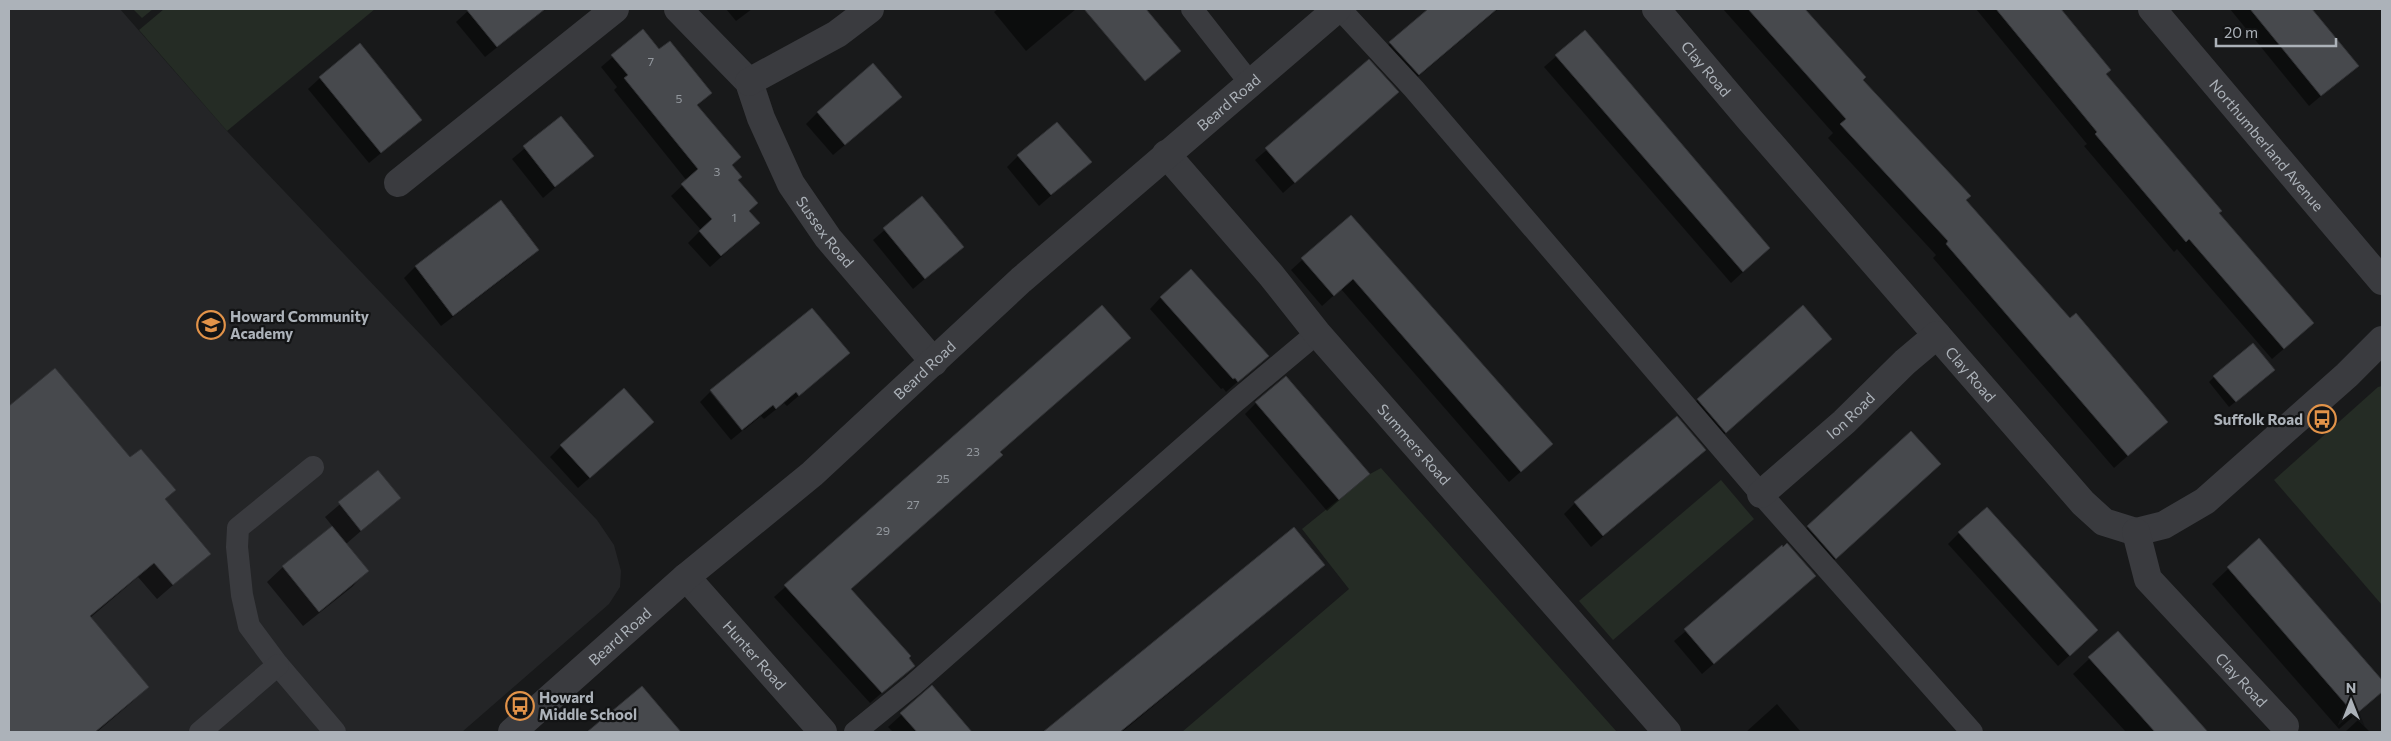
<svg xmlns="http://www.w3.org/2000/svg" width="2391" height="741" viewBox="0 0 2391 741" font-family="Commissioner,sans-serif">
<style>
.built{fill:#242527}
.green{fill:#252c25}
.shadow{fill:#0007}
.building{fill:#47494d;stroke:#323336}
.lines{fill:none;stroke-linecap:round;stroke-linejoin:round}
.service{stroke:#3a3b3f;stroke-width:22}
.minor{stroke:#3a3b3f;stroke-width:28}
.labels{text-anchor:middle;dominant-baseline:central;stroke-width:4.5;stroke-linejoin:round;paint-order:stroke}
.number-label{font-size:12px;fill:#93989e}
.street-label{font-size:15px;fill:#acb2b9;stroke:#131415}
.poi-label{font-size:15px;font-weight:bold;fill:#acb2b9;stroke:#131415;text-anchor:start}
</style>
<rect width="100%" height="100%" fill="#18191a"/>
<!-- built -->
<polygon class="built" points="9,9 120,9 227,131 597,520 614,545 621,571 620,587 609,604 462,732 9,732"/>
<!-- green -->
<g class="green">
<polygon points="133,9 153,9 142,18"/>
<polygon points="164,9 375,9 227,131 139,30"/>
<polygon points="2382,386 2382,605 2274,480 2378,387"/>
<polygon points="1381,468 1617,732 1182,732 1349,589 1302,529 1370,474"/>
<polygon points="1721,480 1754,519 1613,640 1579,601"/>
</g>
<!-- shadow -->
<g class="shadow">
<polygon points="470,9 545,9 485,57 456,22"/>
<polygon points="726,9 752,9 736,21"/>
<polygon points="998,9 1076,9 1026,51 994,12"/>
<polygon points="1430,9 1498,9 1407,86 1378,54"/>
<polygon points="1723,9 1803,9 1864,77 1862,80 1965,200 2070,320 2166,422 2114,468 1933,258 1936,255 1828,138 1833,133"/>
<polygon points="1976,9 2059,9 2109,70 2105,75 2218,213 2301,334 2272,359 2177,249 2174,252 2084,146 2087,144"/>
<polygon points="2230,9 2310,9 2357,66 2309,106"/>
<polygon points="643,31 659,51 711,93 696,107 731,165 736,180 757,203 748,212 747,234 710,267 688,243 701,230 671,196 687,181 614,90 617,87 601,67"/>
<polygon points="1584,32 1769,248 1731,283 1544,67"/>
<polygon points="1369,61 1397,92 1283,193 1255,160"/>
<polygon points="320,78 421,120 369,163 308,89"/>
<polygon points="889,108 833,155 806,124 818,112"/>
<polygon points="561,118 592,156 543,198 512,159"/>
<polygon points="1018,156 1090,162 1039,206 1007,167"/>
<polygon points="922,198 962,247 913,289 873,240"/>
<polygon points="500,202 537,250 526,261 441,326 404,278 415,267"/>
<polygon points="1350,217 1552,444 1509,482 1341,289 1322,306 1291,270"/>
<polygon points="1161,297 1267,356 1226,392 1223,388 1221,389 1150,309"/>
<polygon points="1802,306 1819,350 1714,443 1687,411 1709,388"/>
<polygon points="1102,307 999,452 1001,455 850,590 914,665 870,703 774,597"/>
<polygon points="848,353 787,406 784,403 764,419 761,416 744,430 712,391"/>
<polygon points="55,369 130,459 174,490 164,500 209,554 157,599 138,577 90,618 147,687 132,702 97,732 9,732 9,407"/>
<polygon points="2268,376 2229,407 2209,382 2214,377"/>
<polygon points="710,392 742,431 731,440 700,402"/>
<polygon points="1256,403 1369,474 1327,511 1245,414"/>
<polygon points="641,433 578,488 550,457 561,446"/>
<polygon points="1911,433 1928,475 1824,569 1796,538"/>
<polygon points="1704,450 1591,547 1564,514 1575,503"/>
<polygon points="378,472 399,498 346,544 367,571 352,587 303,626 267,582 283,567 333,527 325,517"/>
<polygon points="1294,529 1323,565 1310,577 1122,732 1045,732"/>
<polygon points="1959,533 2085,641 2058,666 1948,544"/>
<polygon points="2259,540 2382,682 2382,691 2339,729 2212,584"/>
<polygon points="1783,549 1815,576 1702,674 1674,641"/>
<polygon points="2117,633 2206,732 2126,732 2073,674"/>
<polygon points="932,687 971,732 893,732 888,727"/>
<polygon points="642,688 671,722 661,732 588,732"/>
<polygon points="1777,704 1801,732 1745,732 1746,732"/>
<polygon points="2358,720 2370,732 2345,732"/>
</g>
<!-- building -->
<g class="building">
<polygon points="466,9 545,9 497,47"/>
<polygon points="1084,9 1146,9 1181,51 1145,81"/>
<polygon points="1428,9 1497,9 1419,75 1389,42"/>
<polygon points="1748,9 1805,9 1866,77 1863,80 1971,196 1966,200 2070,318 2076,313 2168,422 2128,456 1946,244 1948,241 1840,124 1846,119"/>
<polygon points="1996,9 2061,9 2111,70 2106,74 2222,211 2219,213 2314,323 2284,349 2189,239 2186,242 2095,134 2097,132"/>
<polygon points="2250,9 2312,9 2359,66 2321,96"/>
<polygon points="643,29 659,49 670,41 712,93 697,105 741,157 732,165 742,177 738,180 758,203 749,211 760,223 721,256 699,231 712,219 681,184 698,169 624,78 628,75 611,55"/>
<polygon points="1585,30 1770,248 1743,272 1555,55"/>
<polygon points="360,43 422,120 381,153 319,77"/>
<polygon points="1369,59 1399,92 1295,183 1265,148"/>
<polygon points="873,63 902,97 845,145 817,112"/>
<polygon points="561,116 594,156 555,187 523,146"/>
<polygon points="1057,122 1092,162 1051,195 1017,155"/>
<polygon points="922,196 964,247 925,279 883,228"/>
<polygon points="501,200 539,250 453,316 415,266"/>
<polygon points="1351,215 1553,444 1521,472 1353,279 1334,296 1301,258"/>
<polygon points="1191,269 1269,356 1238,382 1235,378 1233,379 1160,297"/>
<polygon points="1102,305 1131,338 1000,452 1003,455 851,589 911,656 909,658 915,666 882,693 784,585"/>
<polygon points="1803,305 1832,339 1726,433 1697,399"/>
<polygon points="812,308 850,353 799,396 796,392 776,409 773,405 742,430 710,390"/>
<polygon points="2253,343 2275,370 2236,402 2213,376"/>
<polygon points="55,368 130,457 141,449 176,490 165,499 211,554 173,585 154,563 90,616 149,687 95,732 9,732 9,406"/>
<polygon points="1286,376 1370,474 1339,500 1255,402"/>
<polygon points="624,388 654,422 590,478 560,445"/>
<polygon points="1677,416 1706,450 1603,536 1574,502"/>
<polygon points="1911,431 1941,464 1836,559 1807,526"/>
<polygon points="378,470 401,498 361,531 338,502"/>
<polygon points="1987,507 2098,630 2070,656 1958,532"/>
<polygon points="332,526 369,571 319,612 282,566"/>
<polygon points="1294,527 1325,565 1120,732 1043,732"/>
<polygon points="2259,538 2382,680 2382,692 2355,715 2227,567"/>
<polygon points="1787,543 1816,576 1714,664 1684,629 1782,545 1783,547"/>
<polygon points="2118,631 2208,732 2155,732 2088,657"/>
<polygon points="932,685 972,732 917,732 900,713"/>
<polygon points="642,686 681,732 587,732"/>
</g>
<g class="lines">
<!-- service -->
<g class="service">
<polyline points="1192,9 1250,83"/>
<polyline points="1340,9 1414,89 1761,494 1972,732"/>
<polyline points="313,467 238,528 237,547 242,595 249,626 278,665 335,732"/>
<polyline points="200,732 278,665"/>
<polyline points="855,732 913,685 1237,400 1317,333"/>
</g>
<!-- minor -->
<g class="minor">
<path id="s1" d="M678,9L749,82L761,118L791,184L828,238L934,362"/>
<path id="s2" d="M1656,9L1750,120L2083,503L2104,522L2136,532"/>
<path id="s3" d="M2152,9L2382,281"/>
<polyline points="749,82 837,34 870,9"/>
<path id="s4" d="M1166,154L1271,275L1317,333L1667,732"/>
<polyline points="398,183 615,9"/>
<path id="s5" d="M1761,494L1844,422L1905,362L1937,335"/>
<polyline points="2136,532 2164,525 2205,501 2347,375 2382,340"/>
<path id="s6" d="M2136,532L2148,579L2285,726"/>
<path id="s7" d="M686,577L823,732"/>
<path id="s8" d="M512,732L686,577L812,474L1021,280L1337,9"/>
</g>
</g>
<!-- icons -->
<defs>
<symbol id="school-ring" viewBox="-11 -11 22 22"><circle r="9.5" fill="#131415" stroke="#e29349" stroke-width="1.5"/><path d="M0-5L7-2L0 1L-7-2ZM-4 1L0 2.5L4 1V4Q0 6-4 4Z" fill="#e29349"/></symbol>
<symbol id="bus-ring" viewBox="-11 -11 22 22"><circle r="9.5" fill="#131415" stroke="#e29349" stroke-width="1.5"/><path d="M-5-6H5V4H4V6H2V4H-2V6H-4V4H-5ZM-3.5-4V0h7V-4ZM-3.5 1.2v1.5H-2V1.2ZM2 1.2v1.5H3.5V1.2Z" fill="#e29349"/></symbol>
</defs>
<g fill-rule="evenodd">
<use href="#school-ring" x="195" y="309" width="32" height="32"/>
<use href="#bus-ring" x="2306" y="403" width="32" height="32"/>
<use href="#bus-ring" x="504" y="690" width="32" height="32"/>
</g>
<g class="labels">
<!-- number labels -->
<g class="number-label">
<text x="651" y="61">7</text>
<text x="679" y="98">5</text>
<text x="717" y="171">3</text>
<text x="734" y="217">1</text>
<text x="973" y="451">23</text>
<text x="943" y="478">25</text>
<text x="913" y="504">27</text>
<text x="883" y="530">29</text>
</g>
<!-- street labels -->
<g class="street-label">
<text stroke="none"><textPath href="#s2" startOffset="78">Clay Road</textPath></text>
<text stroke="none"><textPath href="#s8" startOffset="954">Beard Road</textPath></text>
<text stroke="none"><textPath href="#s3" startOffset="178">Northumberland Avenue</textPath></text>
<text stroke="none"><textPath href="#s1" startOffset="271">Sussex Road</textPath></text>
<text stroke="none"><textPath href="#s8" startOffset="549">Beard Road</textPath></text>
<text stroke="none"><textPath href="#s2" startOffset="482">Clay Road</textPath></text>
<text stroke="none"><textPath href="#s5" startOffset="119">Ion Road</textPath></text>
<text stroke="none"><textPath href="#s4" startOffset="382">Summers Road</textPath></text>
<text stroke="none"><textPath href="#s8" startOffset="144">Beard Road</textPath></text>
<text stroke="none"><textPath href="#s7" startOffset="104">Hunter Road</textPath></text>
<text stroke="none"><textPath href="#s6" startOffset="186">Clay Road</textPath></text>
</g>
<!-- poi labels -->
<g class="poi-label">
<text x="230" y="316">Howard Community<tspan x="230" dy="17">Academy</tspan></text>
<text x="2303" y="419" text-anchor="end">Suffolk Road</text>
<text x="539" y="697">Howard<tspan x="539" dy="17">Middle School</tspan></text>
</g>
</g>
<!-- border -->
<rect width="2391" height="741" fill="none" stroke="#acb2b9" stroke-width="20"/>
<!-- north arrow -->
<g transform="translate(2351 701)" stroke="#131415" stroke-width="4" paint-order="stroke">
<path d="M0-4L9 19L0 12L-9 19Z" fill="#acb2b9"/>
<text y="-8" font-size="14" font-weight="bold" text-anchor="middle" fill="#acb2b9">N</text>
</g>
<!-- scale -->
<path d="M2216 38v8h120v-8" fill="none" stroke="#acb2b9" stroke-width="2.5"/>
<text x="2224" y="38" font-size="15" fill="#acb2b9" stroke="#131415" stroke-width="4" paint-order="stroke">20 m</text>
</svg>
